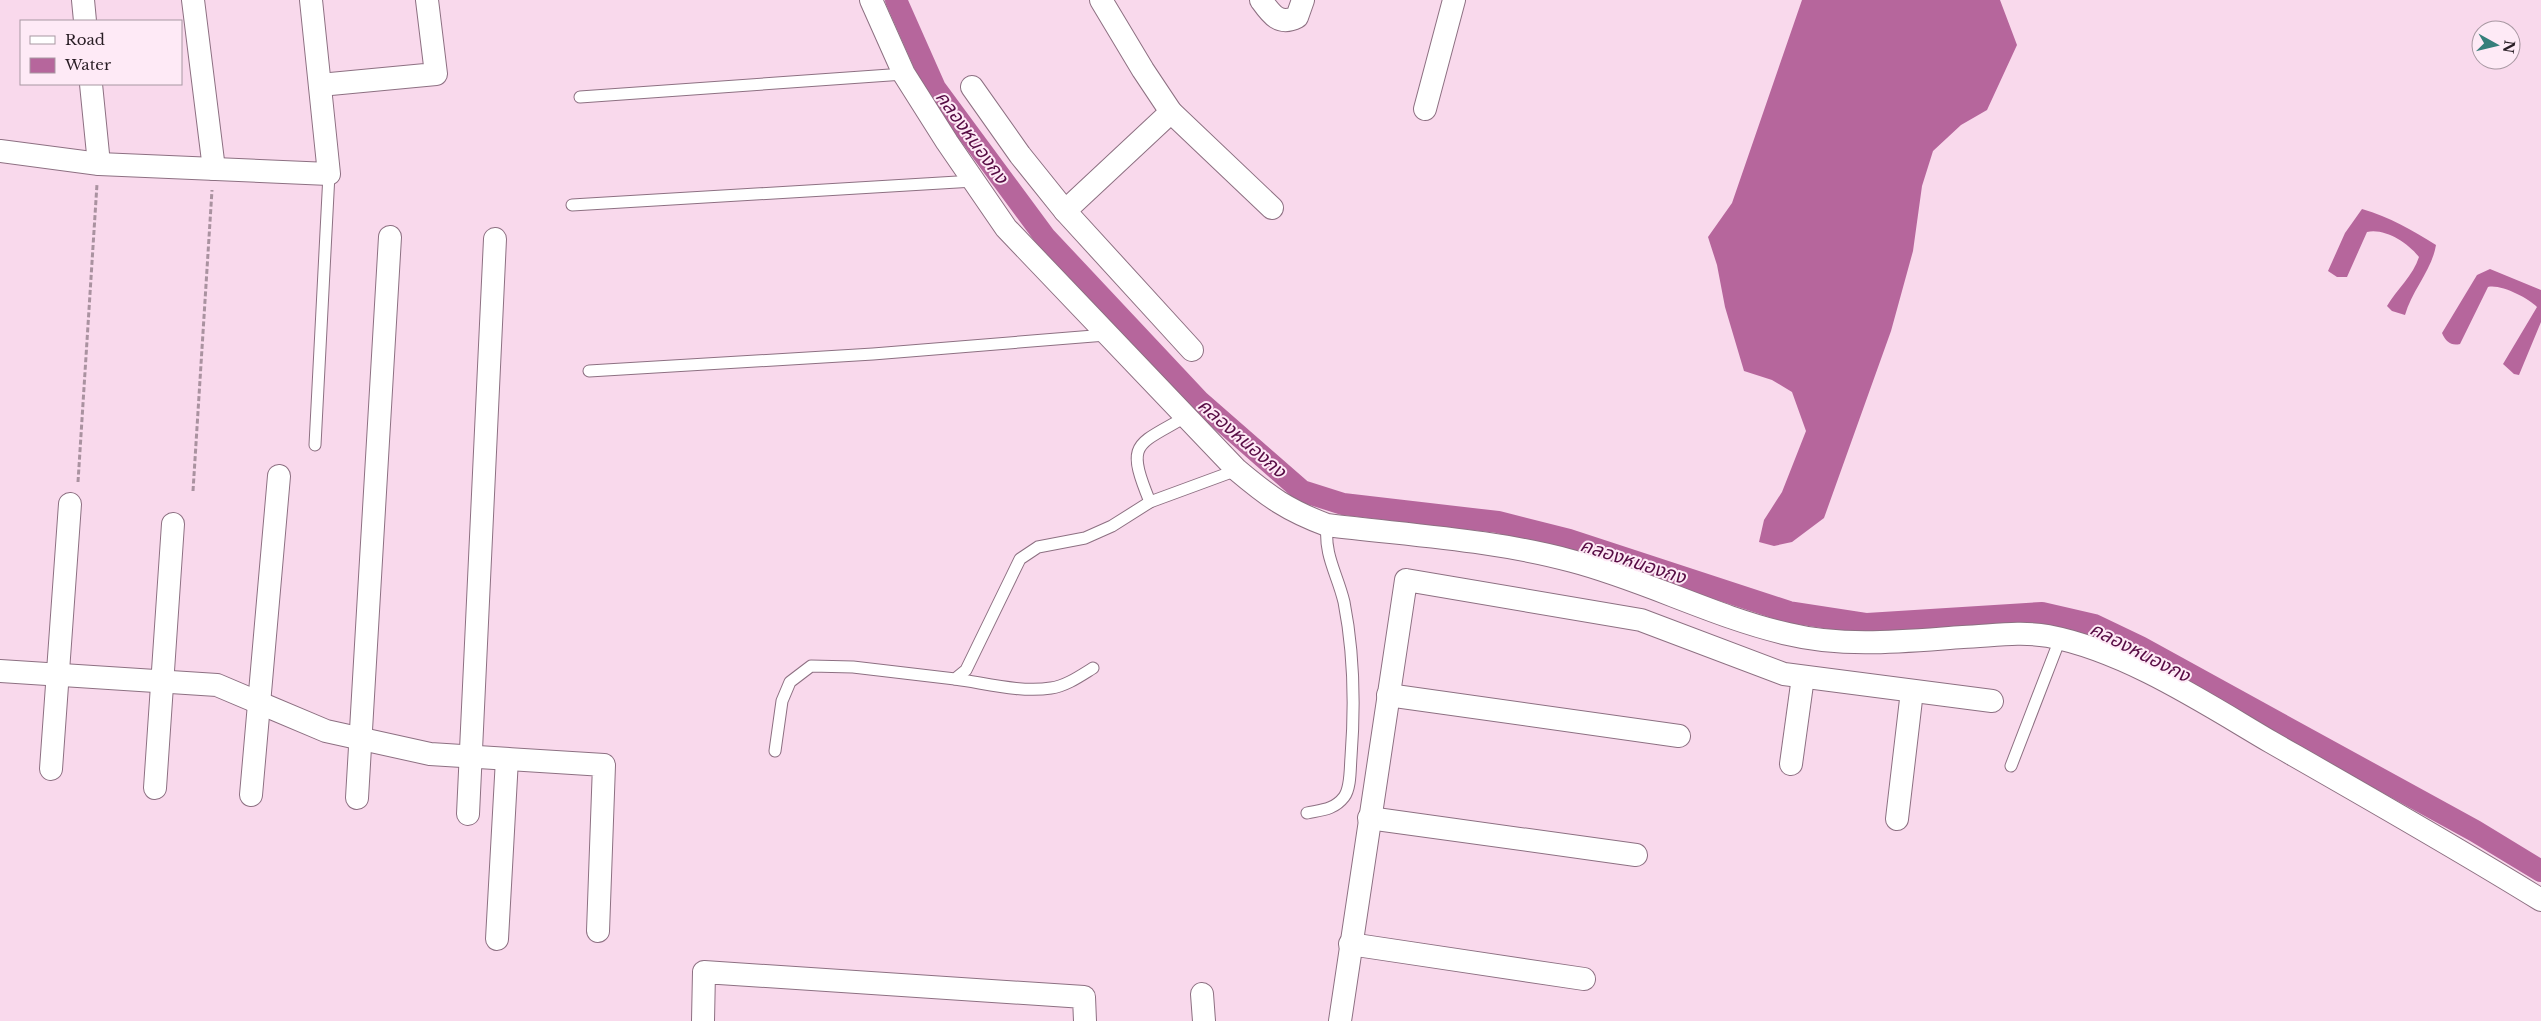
<svg xmlns="http://www.w3.org/2000/svg" width="2541" height="1021" viewBox="0 0 2541 1021" font-family="'Libre Baskerville','Noto Sans Thai',serif">
<style>
.water{fill:#b6669c}
.lines{fill:none;stroke-linecap:round;stroke-linejoin:round}
.canal{stroke:#b6669c;stroke-width:22}
.service-casing{stroke:#8d7082;stroke-width:13}
.minor-casing{stroke:#8d7082;stroke-width:24}
.path{stroke:#aa92a0;stroke-width:3;stroke-dasharray:5 2.5;stroke-linecap:butt}
.service{stroke:#fff;stroke-width:11}
.minor{stroke:#fff;stroke-width:22}
.labels{text-anchor:middle;dominant-baseline:central;stroke-width:4;stroke-linejoin:round;paint-order:stroke}
.water-label{font-size:19px;font-style:italic;fill:#570c44;stroke:#feeaf6}
</style>
<rect width="100%" height="100%" fill="#f9d9ec"/>
<!-- water -->
<g class="water">
<polygon points="1802,0 2000,0 2017,45 1987,110 1961,125 1933,151 1922,186 1913,251 1891,331 1824,518 1792,542 1774,546 1759,542 1764,520 1782,492 1806,431 1792,392 1772,380 1744,371 1725,307 1717,265 1708,237 1732,203"/>
<path d="M2362,209C2390,217 2412,230 2436,245C2432,270 2412,290 2405,315L2392,311L2387,306C2397,289 2413,276 2419,257C2408,243 2385,228 2367,232L2347,277H2337L2328,271L2345,233Z"/>
<path d="M2490,269L2541,290V322L2519,375L2514,374L2503,364L2537,307C2528,298 2501,284 2488,287L2460,344C2451,346 2446,342 2442,333L2477,275Z"/>
</g>
<g class="lines">
<!-- canal -->
<polyline class="canal" points="896,0 935,88 1045,237 1199,401 1302,491 1343,504 1498,522 1569,540 1789,612 1867,624 2042,613 2094,625 2140,647 2475,831 2541,871"/>
<defs>
<g id="service">
<polyline points="580,97 904,74"/>
<polyline points="572,205 974,181"/>
<polyline points="589,371 873,354 1106,335"/>
<polyline points="315,445 329,174"/>
<path d="M1150,502C1125,441 1136,446 1187,416"/>
<path d="M955,679C985,683 1021,693 1051,688C1066,686 1080,676 1093,668"/>
<polyline points="775,751 782,701 790,682 811,666 853,667 955,679 966,670 1020,559 1038,547 1085,538 1112,526 1150,502 1237,470"/>
<polyline points="2011,766 2060,639"/>
<path d="M1307,813C1321,810 1334,810 1344,797C1351,788 1350,768 1351,757C1355,705 1354,653 1344,602C1337,573 1324,556 1327,525"/>
</g>
<g id="minor">
<polyline points="83,0 85,21"/>
<polyline points="193,0 214,169"/>
<path d="M871,0L904,74L947,142L1006,228L1237,470C1269,497 1287,510 1327,525C1406,535 1496,540 1572,561C1645,580 1714,617 1788,634C1845,648 1906,641 1963,637C1991,636 2020,631 2048,636C2126,651 2203,702 2271,742C2362,794 2452,845 2541,900"/>
<polyline points="1101,0 1143,70 1171,112 1272,208"/>
<path d="M1261,0C1271,14 1279,26 1297,17L1303,0"/>
<polyline points="91,84 99,164"/>
<polyline points="320,85 436,74 427,0"/>
<polyline points="972,87 1020,155 1065,211 1192,350"/>
<polyline points="1425,109 1454,0"/>
<polyline points="0,151 99,164 329,174 311,0"/>
<polyline points="1065,211 1171,112"/>
<polyline points="0,671 217,685 326,731 430,754 604,765 598,931"/>
<polyline points="1388,695 1679,736"/>
<polyline points="1791,764 1803,677"/>
<polyline points="51,769 70,504"/>
<polyline points="155,788 173,524"/>
<polyline points="251,795 279,476"/>
<polyline points="357,798 390,237"/>
<polyline points="468,814 495,239"/>
<polyline points="1369,818 1636,855"/>
<polyline points="1897,819 1912,691"/>
<polyline points="497,939 507,759"/>
<polyline points="1350,944 1584,979"/>
<polyline points="1202,994 1204,1021"/>
<polyline points="703,1021 704,972 1084,997 1085,1021"/>
<polyline points="1340,1021 1406,580 1641,620 1784,674 1992,701"/>
</g>
</defs>
<!-- service casing -->
<use href="#service" class="service-casing"/>
<!-- minor casing -->
<use href="#minor" class="minor-casing"/>
<!-- path -->
<g class="path">
<polyline points="78,482 97,184"/>
<polyline points="193,491 212,190"/>
</g>
<!-- service -->
<use href="#service" class="service"/>
<!-- minor -->
<use href="#minor" class="minor"/>
</g>
<g class="labels">
<!-- water labels -->
<g class="water-label">
<text transform="translate(972 137) rotate(54)">คลองหนองกง</text>
<text transform="translate(1242 438) rotate(41)">คลองหนองกง</text>
<text transform="translate(1633 561) rotate(18)">คลองหนองกง</text>
<text transform="translate(2140 652) rotate(27)">คลองหนองกง</text>
</g>
</g>
<!-- legend -->
<rect x="20" y="20" width="162" height="65" fill="#feeaf6" stroke="#a898a2"/>
<rect x="30" y="36" width="25" height="8" fill="#ffffff" stroke="#a898a2"/>
<text x="65" y="45" font-size="15" fill="#281d24">Road</text>
<rect x="30" y="58" width="25" height="15" fill="#b6669c" stroke="#a898a2"/>
<text x="65" y="70" font-size="15" fill="#281d24">Water</text>
<!-- north arrow -->
<g transform="translate(2496 45) rotate(98)"><circle r="24" fill="#feeaf6" stroke="#a898a2"/>
<path d="M0-4L9 19L0 12L-9 19Z" fill="#367f7b"/>
<text y="-8" font-size="14" font-weight="bold" text-anchor="middle" fill="#281d24">N</text>
</g>
</svg>
